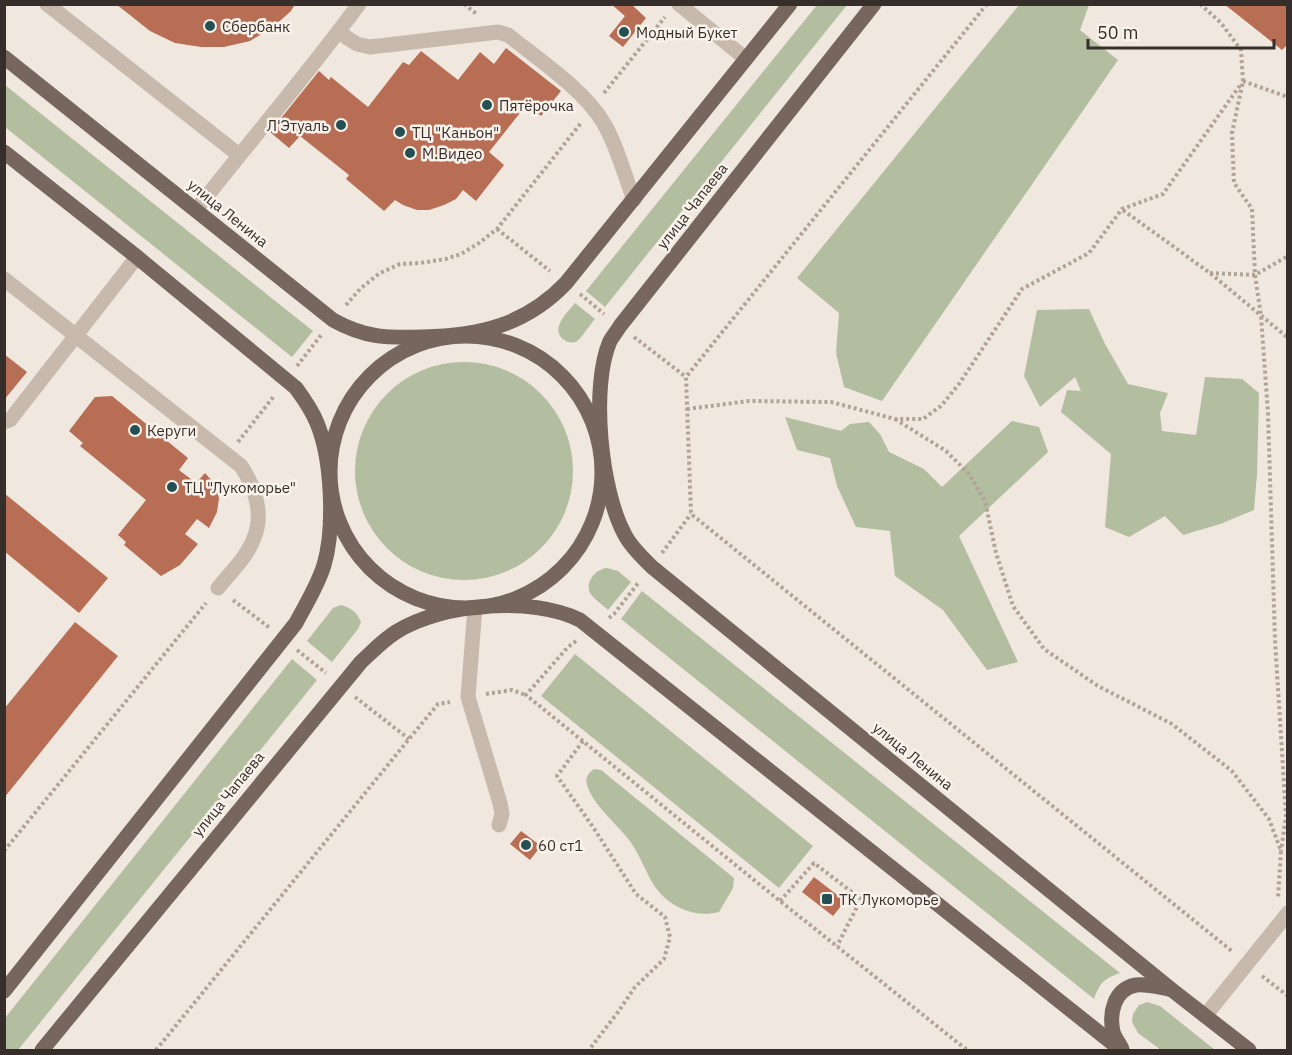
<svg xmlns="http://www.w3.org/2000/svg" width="1292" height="1055" viewBox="0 0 1292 1055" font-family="'IBM Plex Sans',sans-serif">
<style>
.green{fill:#b3bda0}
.building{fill:#b86e55}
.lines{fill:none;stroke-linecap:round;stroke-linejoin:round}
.path{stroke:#b2a396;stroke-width:4;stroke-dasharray:3 3;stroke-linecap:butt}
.minor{stroke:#c7b9ac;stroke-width:15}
.major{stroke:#76665d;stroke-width:15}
.poi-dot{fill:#244f53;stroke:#f8f2eb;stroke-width:2}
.labels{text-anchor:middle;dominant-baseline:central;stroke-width:5;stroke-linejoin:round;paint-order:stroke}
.poi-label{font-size:15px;fill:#362e2a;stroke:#f8f2eb;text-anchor:start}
.street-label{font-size:15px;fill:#362e2a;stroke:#f8f2eb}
</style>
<rect width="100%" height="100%" fill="#f0e8df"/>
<!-- green -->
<g class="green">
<polygon points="817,5 847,5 605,307 586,291"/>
<polygon points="1019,5 1089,5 1080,30 1118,60 882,401 844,387 836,353 839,313 797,278"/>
<polygon points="5,85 313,331 292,357 5,127"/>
<path d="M575,303L595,319C590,324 582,338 577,341C572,344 567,342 563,339C550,328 568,312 575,303Z"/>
<polygon points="1089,309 1105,344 1128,384 1168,393 1160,413 1162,431 1196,435 1205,377 1242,379 1259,393 1257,474 1254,510 1220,524 1183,535 1165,516 1129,537 1105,527 1111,454 1061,412 1067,390 1081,391 1075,377 1040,407 1024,376 1037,310"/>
<circle cx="464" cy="471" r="109"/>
<polygon points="785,417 841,431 850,424 869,422 880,434 889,452 924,469 942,487 1012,421 1039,427 1048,452 959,536 1018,662 987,670 943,610 895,576 890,531 856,527 837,486 830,458 797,450"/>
<path d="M607,568L618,571L631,582L608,610C603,605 594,599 590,593C585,581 596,569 607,568Z"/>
<path d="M642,591L1120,973C1103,979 1100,983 1094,999L621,619Z"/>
<path d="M341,605C351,608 357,612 361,622L358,629L332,662L307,641L333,608Z"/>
<polygon points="575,654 813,846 779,888 541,696"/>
<polygon points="292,659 317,680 18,1050 5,1050 5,1018"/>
<path d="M594,769L601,770L734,878L733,888L719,912C693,919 665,905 652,882C644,868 639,853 629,840C617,824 593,805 587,785C585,778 588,773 594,769Z"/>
<polygon points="1147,1002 1160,1006 1215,1050 1161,1050 1138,1033 1132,1022 1133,1014 1139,1005"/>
</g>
<!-- building -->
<g class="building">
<polygon points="116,4 295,4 291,11 273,27 250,41 224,47 201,47 175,43 150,31"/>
<polygon points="611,4 631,4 646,18 623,47 609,36 625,16"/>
<polygon points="1224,4 1288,4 1288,44 1282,50"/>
<polygon points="506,48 561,91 541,116 527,104 489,152 504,165 476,201 463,190 456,199 444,205 429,210 417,210 403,205 395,200 384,211 346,179 349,175 300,136 289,148 270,132 319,71 329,80 331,77 368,107 403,62 409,65 421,51 458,80 480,52 494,64"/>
<polygon points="4,354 27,372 4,400"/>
<polygon points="112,396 188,458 179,470 196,483 205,473 213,482 217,491 219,498 217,512 209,528 197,519 185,534 198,544 180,565 161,576 124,545 126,542 118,535 146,500 80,446 83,443 69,431 95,397"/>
<polygon points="4,493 108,578 79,613 4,551"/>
<polygon points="75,622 118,656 4,798 4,709"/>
<polygon points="521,831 541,846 530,860 510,844"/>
<polygon points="814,877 845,901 833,916 802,892"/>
</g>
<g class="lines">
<!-- path -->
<g class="path">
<polyline points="464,4 478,15"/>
<polyline points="987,4 686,377 691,514 1233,952"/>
<polyline points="1200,4 1221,23 1241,50 1243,81 1232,133 1234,183 1252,209 1255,275 1261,316 1268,413 1275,640 1286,816 1281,851"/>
<polyline points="1243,81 1288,97"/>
<polyline points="604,93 665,17"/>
<polyline points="1123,210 1210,273 1288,338"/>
<polyline points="497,229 550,271"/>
<polyline points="1210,273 1255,275 1288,256"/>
<polyline points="580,294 604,314"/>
<polyline points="346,305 360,289 380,273 400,264 420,263 446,259 461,254 479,243 497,229 581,123"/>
<polyline points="634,337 686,377"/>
<polyline points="297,366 322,334"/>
<polyline points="687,409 749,401 831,402 895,419 923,419 941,406 959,384 1022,289 1089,253 1122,209 1163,194 1241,84"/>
<polyline points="895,419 946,451 969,474 985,501 996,553 1013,606 1044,649 1098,686 1172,724 1232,771 1269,819 1281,851 1278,898"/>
<polyline points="238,442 274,396"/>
<polyline points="662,553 691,514"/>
<polyline points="233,600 270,628"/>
<polyline points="609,618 614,614 639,582"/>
<polyline points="576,641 567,648 526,695 780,901 967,1050"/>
<polyline points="297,650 326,673"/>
<polyline points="486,694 512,690 526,695"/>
<polyline points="355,697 409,739"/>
<polyline points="583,741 557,776 593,827 636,894 665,917 670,937 664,959 635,987 618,1012 589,1050"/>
<polyline points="4,851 206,603"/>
<polyline points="780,901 814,863 861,899 837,946"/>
<polyline points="1262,976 1288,996"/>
<polyline points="156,1050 409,739 438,704 450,702"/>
</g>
<!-- minor -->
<g class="minor">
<polyline points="47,4 239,155"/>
<polyline points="679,4 746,59"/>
<path d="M346,37L357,44L370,47L498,32L508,35C538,59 583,89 603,122C617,145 624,174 634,200"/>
<path d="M196,210C250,141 307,75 359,4"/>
<path d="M4,279L241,466C255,487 264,514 254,538C247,557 230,573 218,588"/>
<polyline points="4,422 10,420 137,257"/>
<polyline points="475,607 468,697 500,803 502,814 499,825"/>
<polyline points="1205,1016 1288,913"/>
</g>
<!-- major -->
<g class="major">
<path d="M874,4L620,326C617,331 613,336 610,341C590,387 601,492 625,535C631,547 642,557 652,567L1172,990L1249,1050"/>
<path d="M4,57L333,320C365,338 387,338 423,337C479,336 526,325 566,283L790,4"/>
<path d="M4,152L137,257L296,388C304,399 312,410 317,423C332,459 335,528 324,565C318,585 306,604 296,623L4,991"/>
<circle cx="466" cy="472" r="136"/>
<path d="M1122,1049C1119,1043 1115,1038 1113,1032C1109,1013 1114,989 1136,985C1147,984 1158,987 1169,989"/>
<path d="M42,1050L361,662C372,652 383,640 396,632C442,603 531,596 580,620L1121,1050"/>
</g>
</g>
<!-- markers -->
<g class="poi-dot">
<circle cx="210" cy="26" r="6"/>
<circle cx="624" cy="32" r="6"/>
<circle cx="487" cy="105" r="6"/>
<circle cx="341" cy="125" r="6"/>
<circle cx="400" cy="132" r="6"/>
<circle cx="410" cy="153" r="6"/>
<circle cx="135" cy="430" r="6"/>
<circle cx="172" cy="487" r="6"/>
<circle cx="526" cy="845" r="6"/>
<rect x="821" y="893" width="12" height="12" rx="3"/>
</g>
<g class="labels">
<!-- poi labels -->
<g class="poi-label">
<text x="222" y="26">Сбербанк</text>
<text x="636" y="32">Модный Букет</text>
<text x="499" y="105">Пятёрочка</text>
<text x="329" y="125" text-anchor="end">Л'Этуаль</text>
<text x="412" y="132">ТЦ "Каньон"</text>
<text x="422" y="153">М.Видео</text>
<text x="147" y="430">Керуги</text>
<text x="184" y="487">ТЦ "Лукоморье"</text>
<text x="538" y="845">60 ст1</text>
<text x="839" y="899">ТК Лукоморье</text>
</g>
<!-- street labels -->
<g class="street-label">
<text transform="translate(692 206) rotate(-52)">улица Чапаева</text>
<text transform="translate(228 213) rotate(39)">улица Ленина</text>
<text transform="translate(913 756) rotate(39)">улица Ленина</text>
<text transform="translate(228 794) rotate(-51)">улица Чапаева</text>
</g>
</g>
<!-- border -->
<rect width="1292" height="1055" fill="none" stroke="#362e2a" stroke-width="12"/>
<!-- scale -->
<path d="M1088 39v9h186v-9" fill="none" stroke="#362e2a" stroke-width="3"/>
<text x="1097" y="39" font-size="18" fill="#362e2a" stroke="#f8f2eb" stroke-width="4.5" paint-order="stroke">50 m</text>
</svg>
